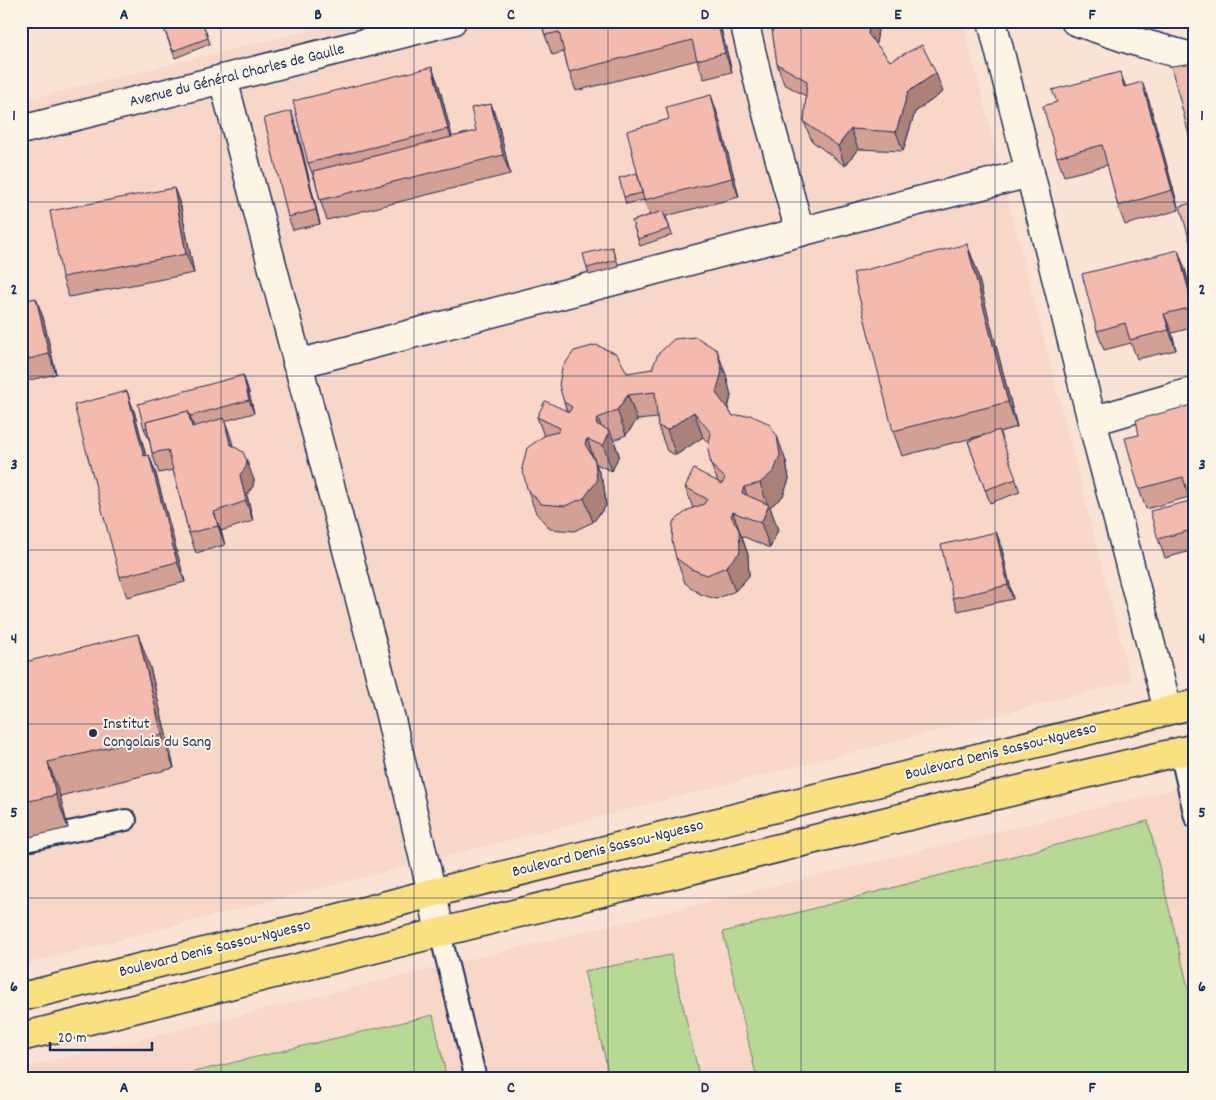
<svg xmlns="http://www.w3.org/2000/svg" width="1216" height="1100" viewBox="0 0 1216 1100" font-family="Dekko,sans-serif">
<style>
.built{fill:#f8d7c8}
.green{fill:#b8d993;stroke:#6a8478}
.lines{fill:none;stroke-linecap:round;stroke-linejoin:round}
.service-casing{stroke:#1b2f5e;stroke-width:24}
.minor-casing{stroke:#1b2f5e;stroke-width:31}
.tertiary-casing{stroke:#1b2f5e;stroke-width:31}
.primary-casing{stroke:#1b2f5e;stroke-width:31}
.service{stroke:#fcf5e5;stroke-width:20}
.minor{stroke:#fcf5e5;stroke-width:28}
.tertiary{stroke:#fcf5e5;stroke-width:28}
.primary{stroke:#fbe080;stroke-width:28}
.wall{fill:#d2a095;stroke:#1b2f5e}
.shaded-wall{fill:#ab8279;stroke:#1b2f5e}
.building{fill:#f4baad;stroke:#1b2f5e}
.grid{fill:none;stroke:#1b2f5e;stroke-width:1;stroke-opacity:0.55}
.poi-dot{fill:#1b2f5e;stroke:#fcf5e5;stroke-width:2}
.labels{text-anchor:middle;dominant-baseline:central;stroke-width:4;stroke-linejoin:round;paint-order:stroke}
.street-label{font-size:16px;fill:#1b2f5e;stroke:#fcf5e5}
.poi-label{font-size:16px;fill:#1b2f5e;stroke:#fcf5e5;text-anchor:start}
.neatline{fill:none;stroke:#1b2f5e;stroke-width:2}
.grid-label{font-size:16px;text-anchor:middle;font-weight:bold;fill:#1b2f5e}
</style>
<rect width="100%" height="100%" fill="#fae3d4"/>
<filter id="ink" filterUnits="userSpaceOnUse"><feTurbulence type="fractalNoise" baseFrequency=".02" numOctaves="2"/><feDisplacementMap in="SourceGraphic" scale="10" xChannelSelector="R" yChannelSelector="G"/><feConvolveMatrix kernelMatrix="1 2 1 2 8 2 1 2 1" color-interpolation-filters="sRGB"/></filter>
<g filter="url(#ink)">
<!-- built -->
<g class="built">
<polygon points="347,21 963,21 1131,681 21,965 21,101"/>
<polygon points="1195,784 1195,1079 21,1079 21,1068"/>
</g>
<!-- green -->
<g class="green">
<polygon points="1148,821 1195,1016 1195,1079 757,1079 723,932"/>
<polygon points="671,955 700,1079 610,1079 584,971"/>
<polygon points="433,1015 447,1079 164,1079"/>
</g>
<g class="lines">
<defs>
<g id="service">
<polyline points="1180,751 1195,817"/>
<polyline points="21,842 126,820"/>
<polyline points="440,933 476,1079"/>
</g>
<g id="minor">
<polyline points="744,21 760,88 800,232"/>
<polyline points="992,21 1092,421 1168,710"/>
<polyline points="1075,21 1134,41 1195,58"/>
<polyline points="223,79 384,690 432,893 440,933"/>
<polyline points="297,364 914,202 1030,173"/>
<polyline points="1092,421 1195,391"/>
</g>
<polyline id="tertiary" points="21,130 452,21"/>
<g id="primary">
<polyline points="21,997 301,928 432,893 1195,704"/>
<polyline points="21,1037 875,824 1195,748"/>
</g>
</defs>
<!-- service casing -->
<use href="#service" class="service-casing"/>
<!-- minor casing -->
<use href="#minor" class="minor-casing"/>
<!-- tertiary casing -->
<use href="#tertiary" class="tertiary-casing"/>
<!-- primary casing -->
<use href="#primary" class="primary-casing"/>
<!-- service -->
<use href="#service" class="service"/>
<!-- minor -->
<use href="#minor" class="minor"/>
<!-- tertiary -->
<use href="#tertiary" class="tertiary"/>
<!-- primary -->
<use href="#primary" class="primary"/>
</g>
<!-- wall -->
<g class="wall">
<polygon points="161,21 202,21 210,44 175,58"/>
<polygon points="541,21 719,21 732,72 704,79 697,60 576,91 569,72 564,52 552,55 545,35"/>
<polygon points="788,21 879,21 876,44 890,61 943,92 915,112 903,151 858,149 845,166 812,141 804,122 806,96 784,84 777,64"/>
<polygon points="439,86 452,137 476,131 491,104 498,123 510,174 327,220 320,200 316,183 308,163"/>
<polygon points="1126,86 1149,101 1179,210 1125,225 1118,206 1108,165 1064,176 1057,157"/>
<polygon points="718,115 739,197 666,216 672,235 640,246 632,221 650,215 644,200 626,204 624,197"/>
<polygon points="296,125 320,224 293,230 288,217"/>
<polygon points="174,188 181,207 194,273 69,297 62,277"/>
<polygon points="967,244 976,268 1017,427 999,432 1020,492 990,503 968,441 984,435 902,456 893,431"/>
<polygon points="612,247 619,267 589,275 587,268"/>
<polygon points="1185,269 1195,306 1195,327 1172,333 1176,350 1137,359 1131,343 1104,350 1097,331"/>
<polygon points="21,301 43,317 56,374 21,382"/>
<polygon points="627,373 726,375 731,396 728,409 733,416 786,461 789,479 783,496 770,507 778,530 770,548 742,536 742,537 748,555 749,576 735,591 716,599 700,594 685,583 676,558 693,508 685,487 718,482 711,465 709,444 703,437 676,455 667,451 658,426 657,418 637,420 626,435 614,440 619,455 612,471 596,464 604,486 606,506 593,522 574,531 550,529 536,513 527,488 544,436 537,417 567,412 564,402"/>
<polygon points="243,375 248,389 254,413 225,421 233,446 254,480 253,486 247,495 253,521 221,531 225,545 196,553 189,533 173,470 159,473 152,453 150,442 144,428"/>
<polygon points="1195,404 1195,550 1165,558 1158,539 1190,501 1189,497 1146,509 1139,489 1139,435"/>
<polygon points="134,411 146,456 149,455 156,474 185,582 127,597 120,577"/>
<polygon points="996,532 1001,545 1013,599 958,611 953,598"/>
<polygon points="21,663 150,667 174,768 60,796 68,828 21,839"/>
</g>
<!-- shaded-wall -->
<g class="shaded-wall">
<polygon points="717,21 719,21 732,72 725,53"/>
<polygon points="870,21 879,21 875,53 868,34"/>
<polygon points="432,67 439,86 455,148 448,129"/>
<polygon points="1120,72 1128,92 1124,87"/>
<polygon points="936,73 943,92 915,112 903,151 896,132 908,92"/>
<polygon points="1142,82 1149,101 1179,210 1172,190"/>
<polygon points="711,95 718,115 739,197 732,178"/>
<polygon points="491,104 498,123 510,174 503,155"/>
<polygon points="291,111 296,125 320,224 316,210"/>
<polygon points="851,129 858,149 845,166 838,146"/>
<polygon points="174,188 181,207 194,273 186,254"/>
<polygon points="967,244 976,268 1017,427 1008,402"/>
<polygon points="1178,250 1185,269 1195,306 1195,312"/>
<polygon points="36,298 43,317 56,374 49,354"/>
<polygon points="1164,314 1172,333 1176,350 1169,330"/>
<polygon points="717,350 726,375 731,396 725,418 716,393"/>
<polygon points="243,375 248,389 254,413 249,400"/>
<polygon points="127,391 134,411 151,475 144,456"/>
<polygon points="628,395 637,420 626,435 617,410"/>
<polygon points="188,411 195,430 192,427"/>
<polygon points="694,412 703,437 676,455 667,430"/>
<polygon points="224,418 231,438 238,464 230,444"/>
<polygon points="598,418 606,440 610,431 619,455 612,471 596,424"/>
<polygon points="777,436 786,461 789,479 783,496 770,507 778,530 770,548 761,523 768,506 760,483"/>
<polygon points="587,439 604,486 606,506 593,522 584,498 585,444"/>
<polygon points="149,455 156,474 185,582 177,562"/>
<polygon points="247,461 254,480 253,486 247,495 253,521 246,501 240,475"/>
<polygon points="744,487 753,512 742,493"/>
<polygon points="214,512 221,531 225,545 218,526"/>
<polygon points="733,512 748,555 749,576 735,591 726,567 731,516"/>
<polygon points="996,532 1001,545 1013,599 1008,585"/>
<polygon points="138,634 150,667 174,768 162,735"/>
<polygon points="48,762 60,796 68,828 56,795"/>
</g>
<!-- building -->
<g class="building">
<polygon points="161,21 202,21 208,38 173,51"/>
<polygon points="541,21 717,21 725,53 697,60 692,40 569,72 559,32 545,35"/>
<polygon points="788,21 870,21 868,34 890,61 922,45 936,73 908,92 896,132 851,129 838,146 804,122 807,81 777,64 772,30"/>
<polygon points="1195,63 1195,158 1171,66"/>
<polygon points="432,67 448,129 308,163 293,101"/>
<polygon points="1120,72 1124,87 1142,82 1172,190 1118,206 1102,145 1057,157 1043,106 1057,102 1052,90"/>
<polygon points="711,95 732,178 644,200 627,131 669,119 666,107"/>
<polygon points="491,104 503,155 320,200 313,171 476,131 471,108"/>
<polygon points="291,111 316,210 288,217 264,118"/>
<polygon points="637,173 642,193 624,197 619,178"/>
<polygon points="174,188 186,254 62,277 50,211"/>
<polygon points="1195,202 1195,260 1180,206"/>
<polygon points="663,211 669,229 638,239 632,221"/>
<polygon points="967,244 1008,402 893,431 853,273"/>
<polygon points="612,247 616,260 587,268 583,254"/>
<polygon points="1178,250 1193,307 1164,314 1169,330 1130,340 1125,323 1097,331 1082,274"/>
<polygon points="36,298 49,354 21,361 21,301"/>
<polygon points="696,337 717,350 722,371 716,393 733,416 750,415 768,423 777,436 780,455 774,471 760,483 744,487 742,493 769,505 761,523 733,512 731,516 739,530 740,552 726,567 707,575 691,569 676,558 672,541 673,522 688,510 704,504 707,499 685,487 694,469 722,484 725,478 711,465 708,449 711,433 694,412 667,430 658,426 655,392 628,395 617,410 598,418 596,424 610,431 603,446 587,439 585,444 595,461 597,481 584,498 565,506 541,504 527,488 522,468 527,448 545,435 558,432 560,428 537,417 545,401 569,412 572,407 564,402 559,385 562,368 574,351 596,345 617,354 627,373 652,369 658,354 674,339"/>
<polygon points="243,375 249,400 190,416 188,411 146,422 147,428 144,428 138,404"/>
<polygon points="127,391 144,456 149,455 177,562 120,577 74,405"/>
<polygon points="1195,404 1195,529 1158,539 1150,511 1190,501 1183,477 1139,489 1125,438 1139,435 1136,420"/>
<polygon points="188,411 192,427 224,418 230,444 243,452 247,461 246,467 240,475 246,501 214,512 218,526 189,533 168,450 152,453 146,422"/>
<polygon points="999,430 1016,479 985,490 968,441"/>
<polygon points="996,532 1008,585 953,598 941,545"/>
<polygon points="138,634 162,735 48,762 56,795 21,803 21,663"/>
</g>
</g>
<!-- grid -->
<path class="grid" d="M221,21V1079M414,21V1079M608,21V1079M801,21V1079M995,21V1079M21,202H1195M21,376H1195M21,550H1195M21,724H1195M21,898H1195"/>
<!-- markers -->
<circle class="poi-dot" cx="93" cy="733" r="5"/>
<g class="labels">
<!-- street labels -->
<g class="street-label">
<text transform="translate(237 76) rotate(-14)">Avenue du Général Charles de Gaulle</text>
<text transform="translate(1001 752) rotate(-14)">Boulevard Denis Sassou-Nguesso</text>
<text transform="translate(608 849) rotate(-14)">Boulevard Denis Sassou-Nguesso</text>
<text transform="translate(215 949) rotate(-14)">Boulevard Denis Sassou-Nguesso</text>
</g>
<!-- poi labels -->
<g class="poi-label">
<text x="103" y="724">Institut<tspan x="103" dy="18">Congolais du Sang</tspan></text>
</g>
</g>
<!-- margin -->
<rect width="1216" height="1100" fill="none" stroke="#fcf5e5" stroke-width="55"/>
<!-- scale -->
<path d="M50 1042v8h102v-8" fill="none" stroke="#1b2f5e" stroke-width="2.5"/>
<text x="58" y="1042" font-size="15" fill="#1b2f5e" stroke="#fcf5e5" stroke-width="4" paint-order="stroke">20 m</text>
<rect x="28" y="28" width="1160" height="1044" class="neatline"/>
<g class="grid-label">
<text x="124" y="19">A</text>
<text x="318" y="19">B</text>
<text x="511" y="19">C</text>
<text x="705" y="19">D</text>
<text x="898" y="19">E</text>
<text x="1092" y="19">F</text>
<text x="14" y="120">1</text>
<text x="1202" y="120">1</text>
<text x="14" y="294">2</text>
<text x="1202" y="294">2</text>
<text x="14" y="469">3</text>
<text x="1202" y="469">3</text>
<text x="14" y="643">4</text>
<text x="1202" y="643">4</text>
<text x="14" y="817">5</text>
<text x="1202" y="817">5</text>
<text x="14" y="991">6</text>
<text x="1202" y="991">6</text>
<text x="124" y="1092">A</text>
<text x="318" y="1092">B</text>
<text x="511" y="1092">C</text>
<text x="705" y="1092">D</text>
<text x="898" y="1092">E</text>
<text x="1092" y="1092">F</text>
</g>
</svg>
